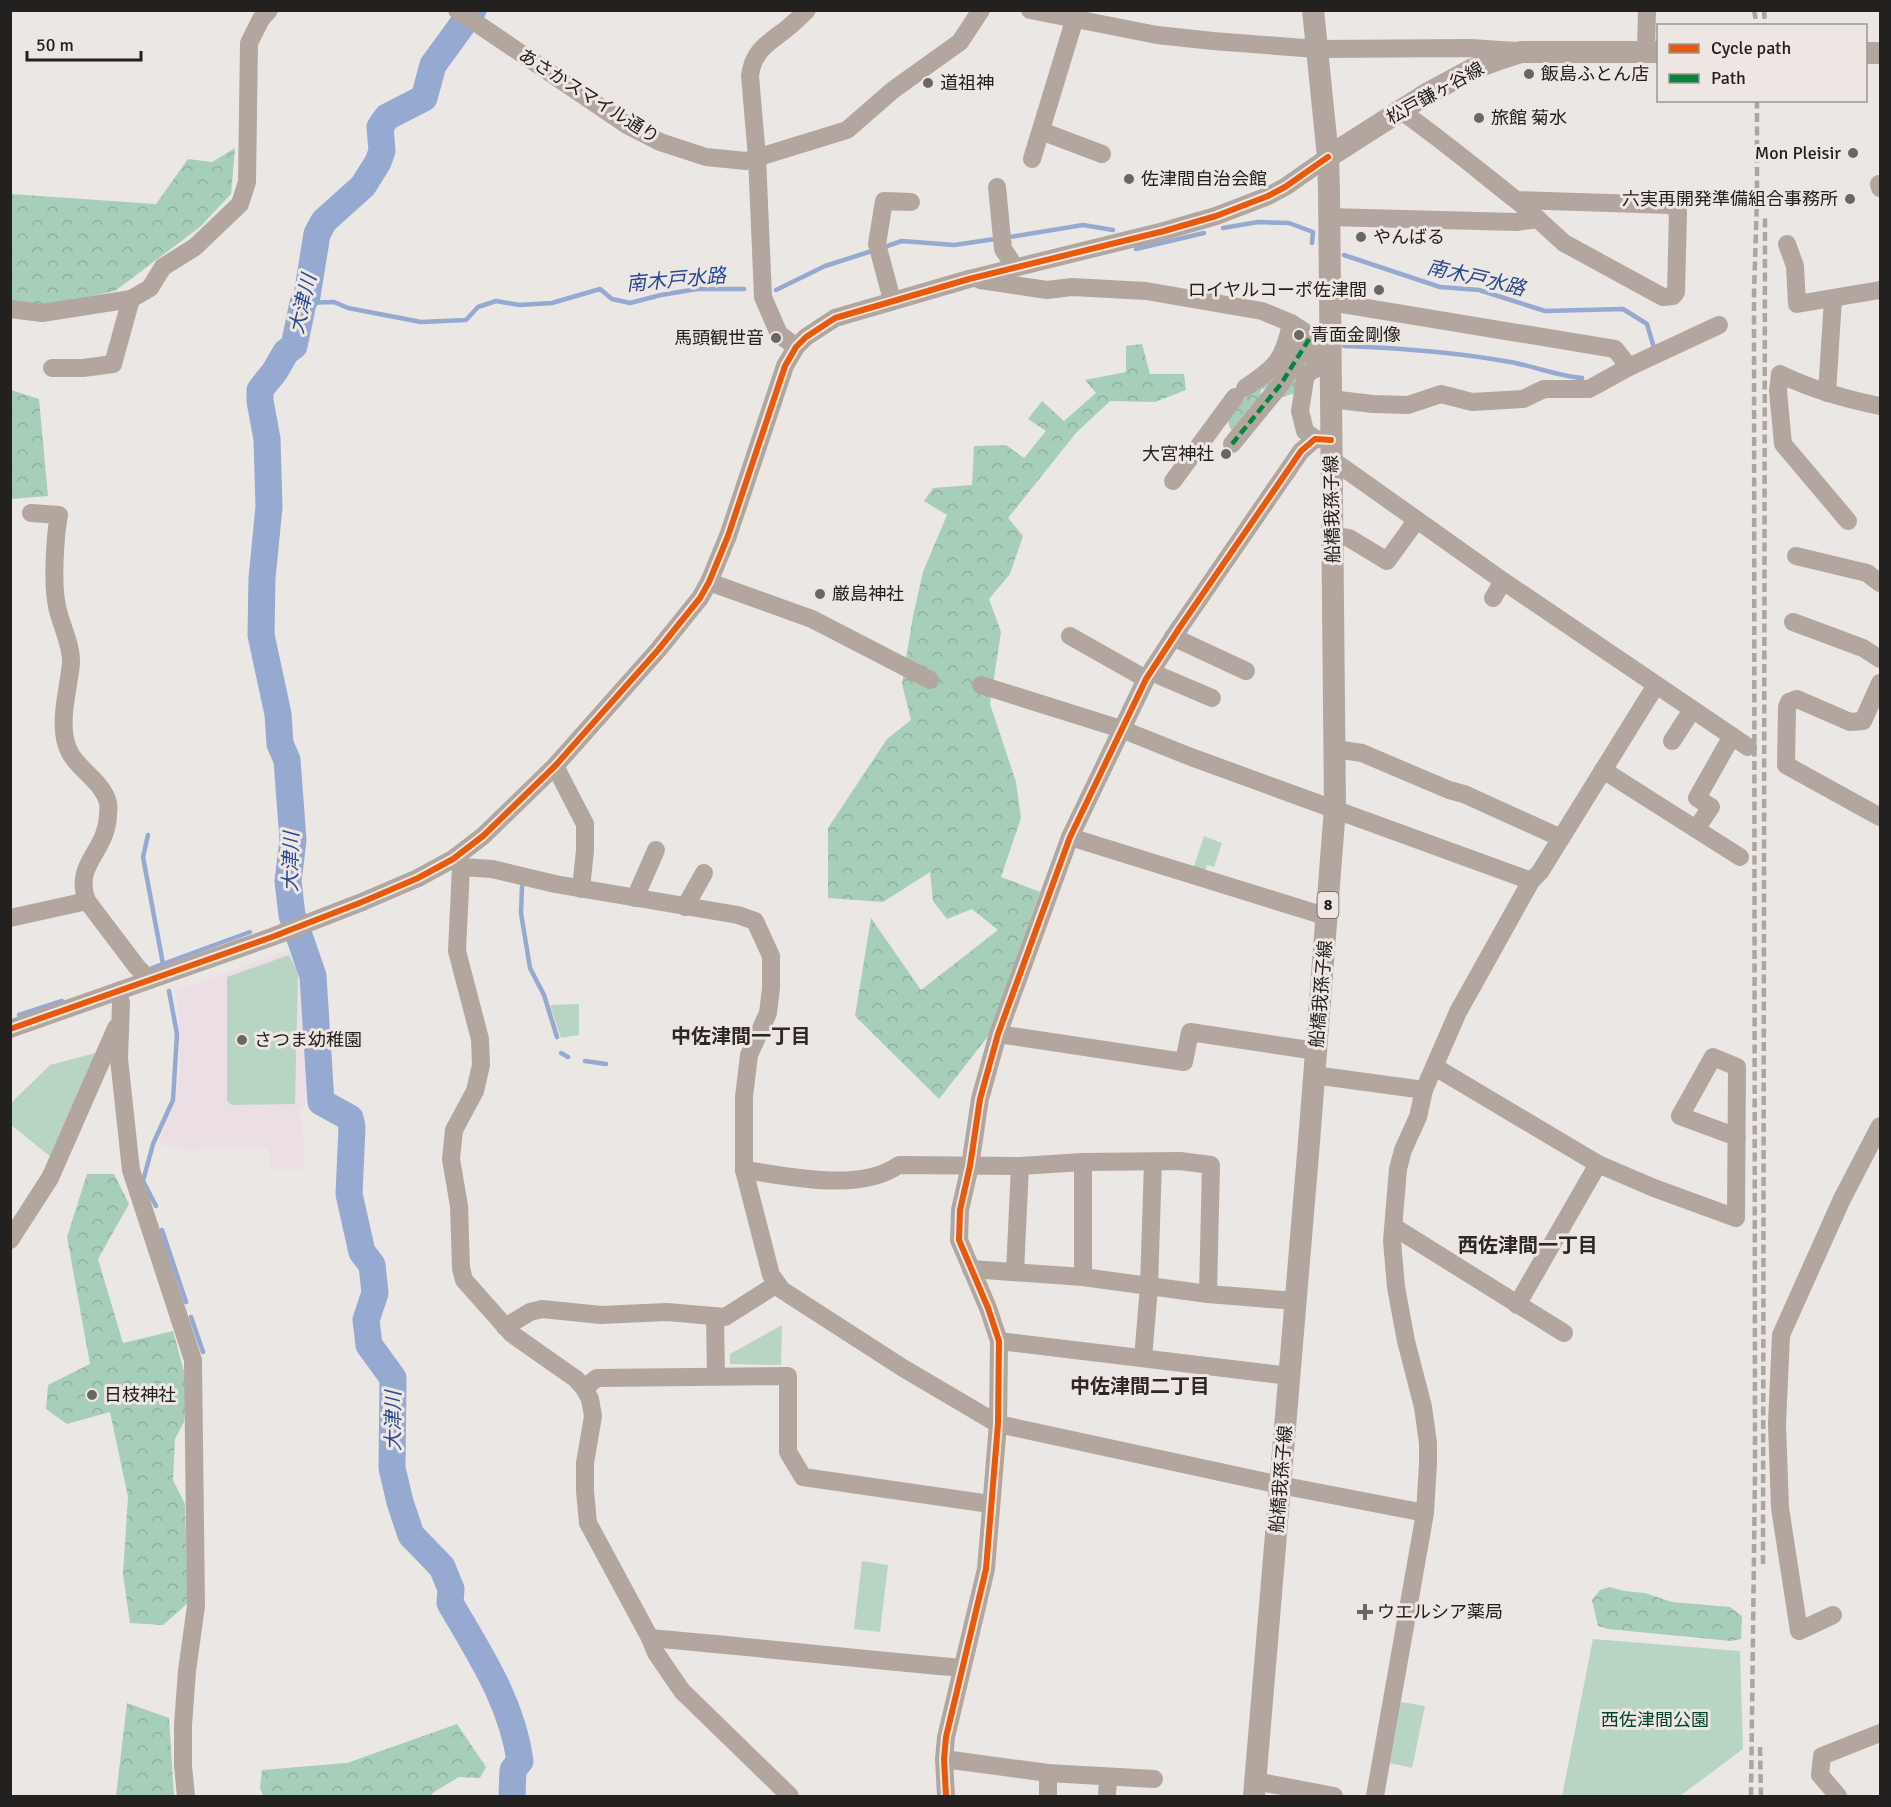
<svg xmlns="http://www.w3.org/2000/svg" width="1891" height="1807" viewBox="0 0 1891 1807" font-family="Signika,'Noto Sans JP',sans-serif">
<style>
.education{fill:#ebdee5}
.forest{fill:url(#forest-crowns)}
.park{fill:#b8d5c4}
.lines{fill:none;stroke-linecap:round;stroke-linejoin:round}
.stream{stroke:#95a9d1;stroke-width:4.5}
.river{stroke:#95a9d1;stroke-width:27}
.minor{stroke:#b3a69e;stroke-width:18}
.major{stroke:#b3a69e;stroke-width:22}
.rail{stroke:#ada59f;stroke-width:4.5;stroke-dasharray:9 4.5;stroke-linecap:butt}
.quiet{stroke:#00873e;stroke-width:4.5;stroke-dasharray:9 4.5;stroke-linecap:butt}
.cycleway-casing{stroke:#ede6e2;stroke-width:10}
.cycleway{stroke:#e8590c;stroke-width:6}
.poi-dot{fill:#696664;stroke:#ede6e2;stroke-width:2}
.labels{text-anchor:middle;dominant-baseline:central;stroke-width:6;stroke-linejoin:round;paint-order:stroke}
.shield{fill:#ede6e2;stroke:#605c5a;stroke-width:1.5}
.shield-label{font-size:16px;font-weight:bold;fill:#23211f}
.poi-label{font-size:18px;fill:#23211f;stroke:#ede6e2;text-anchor:start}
.street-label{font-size:18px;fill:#23211f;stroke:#ede6e2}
.park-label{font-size:18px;fill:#02442b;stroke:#ede6e2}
.water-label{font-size:20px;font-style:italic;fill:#274990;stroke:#ede6e2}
.neighbourhood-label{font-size:20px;font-weight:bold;fill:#2e2925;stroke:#ede6e2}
</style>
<defs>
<pattern id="forest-crowns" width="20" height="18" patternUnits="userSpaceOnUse" patternTransform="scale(1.5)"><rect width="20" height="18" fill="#a6ceb8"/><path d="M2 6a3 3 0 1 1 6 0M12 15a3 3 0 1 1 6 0" fill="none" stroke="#8fb19e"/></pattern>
</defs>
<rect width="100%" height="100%" fill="#eae7e5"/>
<!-- education -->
<polygon class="education" points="293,948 304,970 305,1066 312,1096 298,1111 304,1138 304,1169 271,1169 268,1148 182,1149 159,1144 176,1095 180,1067 179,1013 175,991"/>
<!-- forest -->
<g class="forest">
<polygon points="235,148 231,194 200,227 115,291 44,306 11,302 10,194 156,204 188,159 212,162"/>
<path d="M1295,338L1309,345L1311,366L1299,392L1279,398L1269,387L1261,390C1259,414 1263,427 1242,441L1230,428L1227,417L1239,399Z"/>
<polygon points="1142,344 1150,374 1184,374 1186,390 1155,402 1110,401 1076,433 1008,518 1023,536 1010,574 989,599 1001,632 990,704 1016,782 1021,818 1001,877 1040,892 989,1035 939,1099 855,1016 871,918 921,990 998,930 972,909 947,919 933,901 930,872 883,902 828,898 828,828 887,739 911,720 902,684 913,616 923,572 947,515 924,501 933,488 972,485 974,446 1006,445 1024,458 1046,431 1028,419 1042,401 1064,421 1096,393 1085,380 1126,372 1126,346"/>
<polygon points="11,390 39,399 48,496 11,499"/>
<polygon points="87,1174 114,1174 129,1204 98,1259 123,1343 173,1331 188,1386 184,1422 175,1439 173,1480 185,1504 188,1603 163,1625 130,1623 123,1574 128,1497 110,1412 67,1424 46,1409 48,1385 90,1364 67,1237"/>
<polygon points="1610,1587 1624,1591 1645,1593 1672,1602 1730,1607 1742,1616 1741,1639 1731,1641 1608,1629 1598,1626 1592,1600 1600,1590"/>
<polygon points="127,1703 169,1718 174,1796 116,1796"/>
<polygon points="457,1724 486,1767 480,1778 459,1777 434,1792 430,1796 263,1796 260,1788 262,1770 347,1763"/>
</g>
<!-- park -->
<g class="park">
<polygon points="1204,836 1222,843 1214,867 1207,865 1205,873 1193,869"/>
<polygon points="289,955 298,973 295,1104 232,1105 227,1101 227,977"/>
<polygon points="579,1004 579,1035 561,1038 550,1005"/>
<polygon points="103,1051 56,1161 11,1125 10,1104 50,1065"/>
<polygon points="782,1325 781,1365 730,1364 730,1354"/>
<polygon points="862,1561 888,1565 880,1632 854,1629"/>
<polygon points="1593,1639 1740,1651 1743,1749 1680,1796 1562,1796"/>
<polygon points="1401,1702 1425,1706 1412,1768 1390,1763"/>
</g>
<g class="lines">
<!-- stream -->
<g class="stream">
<polyline points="1223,228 1258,222 1289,223 1313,232 1312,243"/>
<polyline points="1010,237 1083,225 1113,230"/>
<polyline points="884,247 902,241 954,245 995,239"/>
<polyline points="1136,249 1204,233"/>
<polyline points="1344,255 1440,287 1479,290 1545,311 1623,309 1647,324 1654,348"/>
<polyline points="776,290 825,266 872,251"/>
<polyline points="303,303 334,302 348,308 421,322 466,320 478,307 496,301 519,305 552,303 600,289 612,299 630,303 661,295 697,289 744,289"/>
<path d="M1344,346C1399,348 1455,352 1510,362C1534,366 1557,376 1582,378"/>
<polyline points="148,835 143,857 163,964"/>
<polyline points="522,887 521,913 530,968 544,995 557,1037"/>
<polyline points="152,968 250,932"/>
<polyline points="19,1015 62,1001"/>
<polyline points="561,1053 568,1057"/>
<polyline points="585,1061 606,1064"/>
<polyline points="156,1206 143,1181 153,1144 173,1100 177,1034 169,991"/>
<polyline points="162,1230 186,1302"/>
<polyline points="191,1317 203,1352"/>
</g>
<!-- river -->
<path class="river" d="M473,10L433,65L424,98L387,117L380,127L382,151L378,162L363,186L324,221L317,234L307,296L303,303L294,346L286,352L275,371L260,390V401L267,439L269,507L262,578L261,635L278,714L280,744L287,760L293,840L288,881L292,915L313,976L321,1102L350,1118L352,1127L349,1194L362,1252L372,1265L375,1293L366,1320L369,1345L393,1378L392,1468L400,1502L411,1535L442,1567L451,1589L450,1603C479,1653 512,1702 520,1761L513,1770L512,1796"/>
<!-- minor -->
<g class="minor">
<polyline points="457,10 627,125 660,142 706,157 746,161 847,130 893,90 960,42 981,10"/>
<polyline points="1030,10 1157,35 1213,41 1317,49 1471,48 1516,51"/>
<polyline points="1646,52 1647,10"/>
<path d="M1401,111C1441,139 1478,170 1516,200L1520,203L1564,243L1663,297L1673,296L1676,292L1678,212L1671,205L1516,200"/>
<polyline points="1041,131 1102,154"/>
<polyline points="1032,159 1075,18"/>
<polyline points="1879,184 1880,188"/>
<polyline points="997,187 1003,249 1015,267"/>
<polyline points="1328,217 1516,222 1538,219"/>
<polyline points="1787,244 1795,266 1797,304 1880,290"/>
<polyline points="980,280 1047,290 1072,287 1146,291 1262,311 1291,323 1311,336 1313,341 1315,369 1308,373 1305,379 1300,411 1305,431 1315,439"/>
<polyline points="892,300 877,244 884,201 911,202"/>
<polyline points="1330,302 1615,349 1629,367 1589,389 1544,389 1523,399 1472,402 1441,394 1408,405 1373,404 1330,399"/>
<polyline points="10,309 42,313 131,299 150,288 163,267 195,247 240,204 247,182 249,43 261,19 269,10"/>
<path d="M796,347L779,334L763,297L757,157L750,76C753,51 767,44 785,30C793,24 800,17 807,10"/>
<polyline points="1629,367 1719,325"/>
<polyline points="52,368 83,368 113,364 131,299"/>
<path d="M1245,388C1275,367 1284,361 1291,323"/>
<polyline points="1827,393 1833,299"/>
<polyline points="1232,444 1281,384 1311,336"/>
<polyline points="1331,459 1503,581 1748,747"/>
<polyline points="1173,481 1235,397"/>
<path d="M31,513L59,515C55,536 52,585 57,606C60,624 72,644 71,663C69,689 56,727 70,753C79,770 103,782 108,803C109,807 108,813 108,816C106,853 73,864 87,901L137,967L150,980"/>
<path d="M1848,521L1783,444L1778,391L1780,374C1813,390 1845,399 1880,406"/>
<polyline points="1332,535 1349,538 1387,561 1416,521"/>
<polyline points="1796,556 1867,573 1880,583"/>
<polyline points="709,582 812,619 930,680"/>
<polyline points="1493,598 1503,581"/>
<polyline points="1793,622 1863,648 1880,659"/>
<polyline points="1070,636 1146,679"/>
<polyline points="1173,637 1246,671"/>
<polyline points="1151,672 1212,698"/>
<polyline points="1880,683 1863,721 1850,722 1797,699 1789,702 1787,707 1786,765 1880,817"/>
<polyline points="981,685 1121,729 1191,757 1531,881"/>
<polyline points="1672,741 1692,710"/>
<polyline points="1335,749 1362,753 1449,790 1464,794 1561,838"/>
<polyline points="555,766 585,824 585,850 581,889"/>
<polyline points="1603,770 1740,857"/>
<polyline points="1696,829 1711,807 1697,798 1732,736"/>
<polyline points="1070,837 1328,917"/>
<polyline points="453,859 461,867 492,869 555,884 738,915 755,921 771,956 771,988 768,1013 749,1055 744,1097 744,1170 771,1275 782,1290 903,1368 998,1424 1280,1485 1425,1513"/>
<polyline points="461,867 457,951 480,1039 481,1065 475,1091 454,1130 451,1159 459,1206 461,1268 464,1280 512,1334 576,1379 584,1388 590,1399 593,1416 585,1463 585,1491 588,1523 650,1638 656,1653 682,1691 790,1796"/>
<polyline points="635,898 656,850"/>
<polyline points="685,907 704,873"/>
<polyline points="10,918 87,901"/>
<polyline points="118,992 121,1003 119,1059 131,1170 193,1360 196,1606 187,1671 183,1725 183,1766 186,1796"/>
<polyline points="10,1029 272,937 362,902 418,878 453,859 483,836 555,766 658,650 700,598 709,582 728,536 785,366 796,347 806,337 835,318 969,279 1164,231 1216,216 1268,196 1285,187 1328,157"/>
<polyline points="998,1034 1184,1062 1190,1032 1316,1051"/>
<polyline points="1435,1067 1598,1164 1654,1188 1736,1218 1737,1067 1713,1057 1680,1116 1737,1137"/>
<polyline points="1314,1075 1424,1090"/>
<polyline points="1083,1162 1083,1277"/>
<path d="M744,1170C789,1176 859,1193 899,1165L1020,1166L1083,1162L1180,1161L1211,1165L1208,1294"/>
<polyline points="1394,1227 1564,1333"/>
<polyline points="10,1240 50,1178 116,1028"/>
<polyline points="971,1269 1083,1277 1208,1294 1295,1301"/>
<polyline points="1015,1272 1020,1166"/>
<polyline points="1517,1305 1598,1164"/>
<polyline points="715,1318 716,1375"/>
<polyline points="505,1327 530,1312 542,1309 601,1315 667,1312 725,1317 777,1284"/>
<polyline points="999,1341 1290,1376"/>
<polyline points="1143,1358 1149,1287 1153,1162"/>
<polyline points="584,1388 597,1378 788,1376 788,1452 803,1477 990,1504"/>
<polyline points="1833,1615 1799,1631 1780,1508 1777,1424 1781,1335 1842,1199 1880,1126"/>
<path d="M650,1638C754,1647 858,1659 962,1668"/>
<polyline points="944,1759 1048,1773 1154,1779"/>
<polyline points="1048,1773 1048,1796"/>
<polyline points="1255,1781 1334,1796"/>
<polyline points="946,1796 944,1759 946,1737 986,1569 998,1424 999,1341 988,1308 959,1240 960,1210 970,1166 980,1099 998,1034 1070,837 1146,679 1180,627 1301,451 1315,439 1331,440"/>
<polyline points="1107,1796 1108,1777"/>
<polyline points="1375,1796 1425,1513 1428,1464 1428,1443 1423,1407 1406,1341 1396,1287 1392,1241 1398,1169 1403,1150 1418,1117 1424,1090 1458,1012 1531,881 1540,872 1656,685"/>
<polyline points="1838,1796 1820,1775 1822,1756 1880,1733"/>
</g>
<!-- major -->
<g class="major">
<polyline points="1866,53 1880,53"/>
<polyline points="1328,157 1425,95 1473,69 1499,59 1521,52 1658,52"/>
<polyline points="1254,1796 1309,1142 1335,808 1329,191 1328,157 1313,10"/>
</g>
<!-- rail -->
<g class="rail">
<polyline points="1754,10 1757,26"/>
<polyline points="1764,10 1765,26"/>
<polyline points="1763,1564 1765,217"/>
<polyline points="1760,1747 1761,1796"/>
<polyline points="1751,1796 1755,1472 1754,294 1757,198 1757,100"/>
</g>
<!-- quiet -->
<polyline class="quiet" points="1232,444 1281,384 1311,336"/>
<defs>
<g id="cycleway">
<polyline points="10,1029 272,937 362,902 418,878 453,859 483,836 555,766 658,650 700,598 709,582 728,536 785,366 796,347 806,337 835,318 969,279 1164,231 1216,216 1268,196 1285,187 1328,157"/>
<polyline points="946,1796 944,1759 946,1737 986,1569 998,1424 999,1341 988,1308 959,1240 960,1210 970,1166 980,1099 998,1034 1070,837 1146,679 1180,627 1301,451 1315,439 1331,440"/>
</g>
</defs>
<!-- cycleway casing -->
<use href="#cycleway" class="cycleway-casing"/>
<!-- cycleway -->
<use href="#cycleway" class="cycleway"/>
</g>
<!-- markers -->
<g class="poi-dot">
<circle cx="1529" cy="74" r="6"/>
<circle cx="928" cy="83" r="6"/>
<circle cx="1479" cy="118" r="6"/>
<circle cx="1853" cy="153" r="6"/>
<circle cx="1129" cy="179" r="6"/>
<circle cx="1850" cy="199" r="6"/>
<circle cx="1361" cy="237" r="6"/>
<circle cx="1379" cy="290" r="6"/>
<circle cx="1299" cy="335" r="6"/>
<circle cx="776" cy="338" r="6"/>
<circle cx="1226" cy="454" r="6"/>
<circle cx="820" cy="594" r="6"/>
<circle cx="242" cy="1040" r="6"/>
<circle cx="92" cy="1395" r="6"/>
<path d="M1362 1603h6v6h6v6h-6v6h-6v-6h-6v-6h6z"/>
</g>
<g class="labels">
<!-- shield labels -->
<rect class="shield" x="1317.5" y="892" width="21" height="26" rx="4.5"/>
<g class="shield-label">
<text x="1328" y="905">8</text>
</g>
<!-- poi labels -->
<g class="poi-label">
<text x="1541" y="74">飯島ふとん店</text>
<text x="940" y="83">道祖神</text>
<text x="1491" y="118">旅館 菊水</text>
<text x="1841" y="153" text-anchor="end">Mon Pleisir</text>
<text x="1141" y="179">佐津間自治会館</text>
<text x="1838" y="199" text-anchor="end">六実再開発準備組合事務所</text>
<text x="1373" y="237">やんばる</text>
<text x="1367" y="290" text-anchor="end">ロイヤルコーポ佐津間</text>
<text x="1311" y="335">青面金剛像</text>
<text x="764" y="338" text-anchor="end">馬頭観世音</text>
<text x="1214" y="454" text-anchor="end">大宮神社</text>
<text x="832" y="594">厳島神社</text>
<text x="254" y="1040">さつま幼稚園</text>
<text x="104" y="1395">日枝神社</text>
<text x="1377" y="1612">ウエルシア薬局</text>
</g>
<!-- street labels -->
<g class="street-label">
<text transform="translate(1435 93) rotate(-29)">松戸鎌ヶ谷線</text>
<text transform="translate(589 96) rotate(32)">あさかスマイル通り</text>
<text transform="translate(1332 509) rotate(-91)">船橋我孫子線</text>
<text transform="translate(1321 994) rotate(-85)">船橋我孫子線</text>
<text transform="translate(1281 1479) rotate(-85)">船橋我孫子線</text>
</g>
<!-- park labels -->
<g class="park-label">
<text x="1655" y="1720">西佐津間公園</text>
</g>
<!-- water labels -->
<g class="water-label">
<text transform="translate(1476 278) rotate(13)">南木戸水路</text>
<text transform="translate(676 280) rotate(-5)">南木戸水路</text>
<text transform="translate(303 304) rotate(-77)">大津川</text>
<text transform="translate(291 862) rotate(-89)">大津川</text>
<text transform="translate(393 1421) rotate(-90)">大津川</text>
</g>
<!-- neighbourhood labels -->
<g class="neighbourhood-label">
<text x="741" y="1036">中佐津間一丁目</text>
<text x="1528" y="1245">西佐津間一丁目</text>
<text x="1140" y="1386">中佐津間二丁目</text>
</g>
</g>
<!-- border -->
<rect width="1891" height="1807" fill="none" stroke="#23211f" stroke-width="24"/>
<!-- legend -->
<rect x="1657" y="24" width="210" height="78" fill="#ede6e2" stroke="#9c9794" stroke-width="1.5"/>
<rect x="1669" y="44" width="30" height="9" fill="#e8590c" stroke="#9c9794" stroke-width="1.5"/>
<text x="1711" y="54" font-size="18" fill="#23211f">Cycle path</text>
<rect x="1669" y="74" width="30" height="9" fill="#00873e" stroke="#9c9794" stroke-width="1.5"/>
<text x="1711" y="84" font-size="18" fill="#23211f">Path</text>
<!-- scale -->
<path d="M27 51v9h114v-9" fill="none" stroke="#23211f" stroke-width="3"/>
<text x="36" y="51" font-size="18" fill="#23211f" stroke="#ede6e2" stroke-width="4.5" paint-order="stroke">50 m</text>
</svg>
